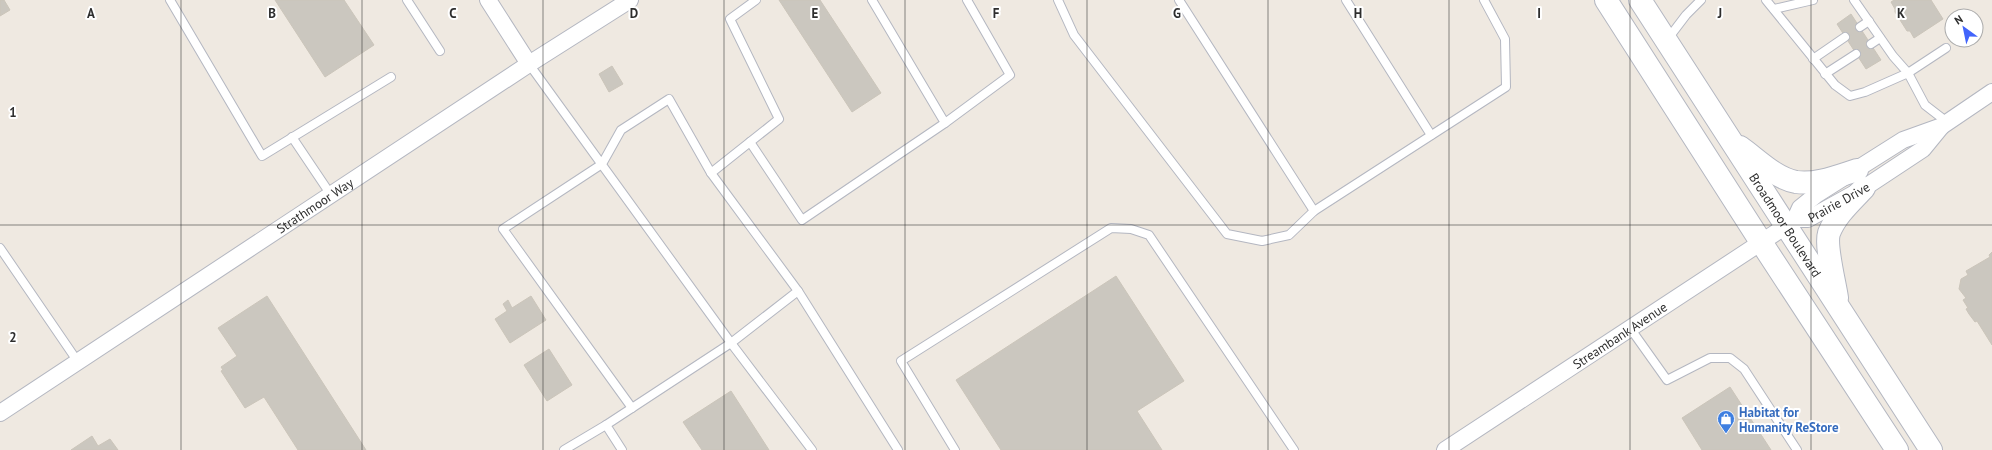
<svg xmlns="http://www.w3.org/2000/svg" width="1992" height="450" viewBox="0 0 1992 450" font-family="'PT Sans',sans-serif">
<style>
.building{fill:#cbc7bf;stroke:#cbc5ba}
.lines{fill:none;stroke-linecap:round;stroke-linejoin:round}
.lane-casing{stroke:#b4b7c1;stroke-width:10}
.street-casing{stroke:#b4b7c1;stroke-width:18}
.secondary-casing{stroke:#b4b7c1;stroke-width:24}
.lane{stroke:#fff;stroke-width:8}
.street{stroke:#fff;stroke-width:16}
.secondary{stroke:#fff;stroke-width:22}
.grid{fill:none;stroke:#2e2e2e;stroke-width:1;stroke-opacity:0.55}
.labels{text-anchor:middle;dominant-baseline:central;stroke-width:4;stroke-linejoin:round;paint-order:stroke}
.street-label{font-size:13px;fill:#2e2e2e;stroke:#fff}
.shop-label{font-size:13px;font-weight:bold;fill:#366cbe;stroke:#fff;text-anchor:start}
.grid-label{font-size:13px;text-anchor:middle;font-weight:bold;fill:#2e2e2e;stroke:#fff;stroke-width:4;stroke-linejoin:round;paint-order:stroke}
</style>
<rect width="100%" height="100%" fill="#efe9e1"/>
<!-- building -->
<g class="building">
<polygon points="0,0 4,0 10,10 0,16"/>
<polygon points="275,0 344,0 374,45 325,77"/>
<polygon points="779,0 820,0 881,93 852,112"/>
<polygon points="1894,0 1931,0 1943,19 1914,38 1910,31 1907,31 1895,12 1895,9 1891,2"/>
<polygon points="1851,14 1881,60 1866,69 1837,24"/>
<polygon points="612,66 623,84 609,92 599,74"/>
<polygon points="1992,252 1992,345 1977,321 1975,322 1969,314 1966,309 1968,308 1963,300 1966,298 1959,289 1961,279 1968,275 1966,271 1990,257 1989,255"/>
<polygon points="1116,276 1184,381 1137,411 1162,450 1001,450 956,380"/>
<polygon points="267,296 366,450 298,450 264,397 245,408 221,371 223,370 221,367 237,356 218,328"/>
<polygon points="531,296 546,320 510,343 495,319 507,311 503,304 508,300 512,308"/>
<polygon points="549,349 572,385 547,401 524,365"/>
<polygon points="1730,387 1771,450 1702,450 1682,418"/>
<polygon points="731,391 769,450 702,450 683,422"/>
<polygon points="92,436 98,446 110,439 118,450 71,450"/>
</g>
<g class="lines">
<defs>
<g id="lane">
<polyline points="170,0 262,156 391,77"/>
<polyline points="407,0 440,51"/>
<polyline points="1058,0 1074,35 1227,234 1262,241 1289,235 1314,211 1506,87 1505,39 1484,0"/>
<polyline points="1179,0 1314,211"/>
<polyline points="1346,0 1431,135"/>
<polyline points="1766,0 1835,85 1850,96 1865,92 1908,73 1925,105 1947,122"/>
<polyline points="1854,0 1893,56 1908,73 1946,48"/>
<polyline points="1774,9 1813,0"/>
<polyline points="1860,27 1869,21"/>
<polyline points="1667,40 1686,15 1701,0"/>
<polyline points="1871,44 1880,38"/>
<polyline points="1813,59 1845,37"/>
<polyline points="529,64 731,343 798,291 711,173 669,99 621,130 602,164 503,229 632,408"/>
<polyline points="1825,74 1856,54"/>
<polyline points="945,123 1010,75 967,0"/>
<polyline points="292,137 331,195"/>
<polyline points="750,142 802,220 945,123 872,0"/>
<polyline points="711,173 779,119 730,19 756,0"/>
<polyline points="0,248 78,362"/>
<polyline points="798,291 898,450"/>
<polyline points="1630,328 1667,380 1710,358 1730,358 1744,369 1797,450"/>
<polyline points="564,450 606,425"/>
<polyline points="622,450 606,425 731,343 812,450"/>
<polyline points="955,450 901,361 1111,228 1131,229 1149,235 1294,450"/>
</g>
<g id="street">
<polyline points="488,0 529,64"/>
<path id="s1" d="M1795,219H1808L1864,188L1923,149L1941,127"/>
<path id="s2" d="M0,413L529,64L630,0"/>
<path id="s3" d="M1445,450L1786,226L1795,219L1800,208L1816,195L1903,140L1942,126L1992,92"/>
</g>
<g id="secondary">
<polyline points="1606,0 1761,242 1897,450"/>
<path id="s4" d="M1640,0L1931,450"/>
<path d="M1740,147C1757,159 1775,178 1796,182C1816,185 1838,176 1857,170"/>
<path d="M1837,298C1835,283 1825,246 1829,233C1836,215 1851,202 1864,188"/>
</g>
</defs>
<!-- lane casing -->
<use href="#lane" class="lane-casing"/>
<!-- street casing -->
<use href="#street" class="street-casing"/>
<!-- secondary casing -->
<use href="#secondary" class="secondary-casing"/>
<!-- lane -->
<use href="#lane" class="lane"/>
<!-- street -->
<use href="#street" class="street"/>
<!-- secondary -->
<use href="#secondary" class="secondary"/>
</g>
<!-- grid -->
<path class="grid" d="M181,0V450M362,0V450M543,0V450M724,0V450M905,0V450M1087,0V450M1268,0V450M1449,0V450M1630,0V450M1811,0V450M0,225H1992"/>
<!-- icons -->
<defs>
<symbol id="shop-pin" viewBox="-11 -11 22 30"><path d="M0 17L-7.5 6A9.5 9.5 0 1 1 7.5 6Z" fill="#3f7fe0" stroke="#fff"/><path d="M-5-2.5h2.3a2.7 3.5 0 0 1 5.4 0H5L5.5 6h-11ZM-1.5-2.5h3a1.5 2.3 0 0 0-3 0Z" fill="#fff"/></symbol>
</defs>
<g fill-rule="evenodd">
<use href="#shop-pin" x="1716" y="409" width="20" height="27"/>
</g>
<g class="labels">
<!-- street labels -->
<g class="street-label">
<text stroke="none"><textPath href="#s1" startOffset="48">Prairie Drive</textPath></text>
<text stroke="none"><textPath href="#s2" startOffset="377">Strathmoor Way</textPath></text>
<text stroke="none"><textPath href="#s4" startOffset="268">Broadmoor Boulevard</textPath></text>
<text stroke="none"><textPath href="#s3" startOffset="209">Streambank Avenue</textPath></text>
</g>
<!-- shop labels -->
<g class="shop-label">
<text x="1739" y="412">Habitat for<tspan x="1739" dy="15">Humanity ReStore</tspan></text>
</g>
</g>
<g class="grid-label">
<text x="91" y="18">A</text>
<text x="272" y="18">B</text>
<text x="453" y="18">C</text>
<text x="634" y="18">D</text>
<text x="815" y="18">E</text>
<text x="996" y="18">F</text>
<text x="1177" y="18">G</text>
<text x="1358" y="18">H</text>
<text x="1539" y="18">I</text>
<text x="1720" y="18">J</text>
<text x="1901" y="18">K</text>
<text x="13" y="117">1</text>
<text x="13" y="342">2</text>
</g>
<!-- north arrow -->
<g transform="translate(1964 28) rotate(327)"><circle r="19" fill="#ffffff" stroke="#ababab"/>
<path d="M0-3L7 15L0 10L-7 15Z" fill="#4264fb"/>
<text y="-6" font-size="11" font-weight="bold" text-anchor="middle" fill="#2e2e2e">N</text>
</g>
</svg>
